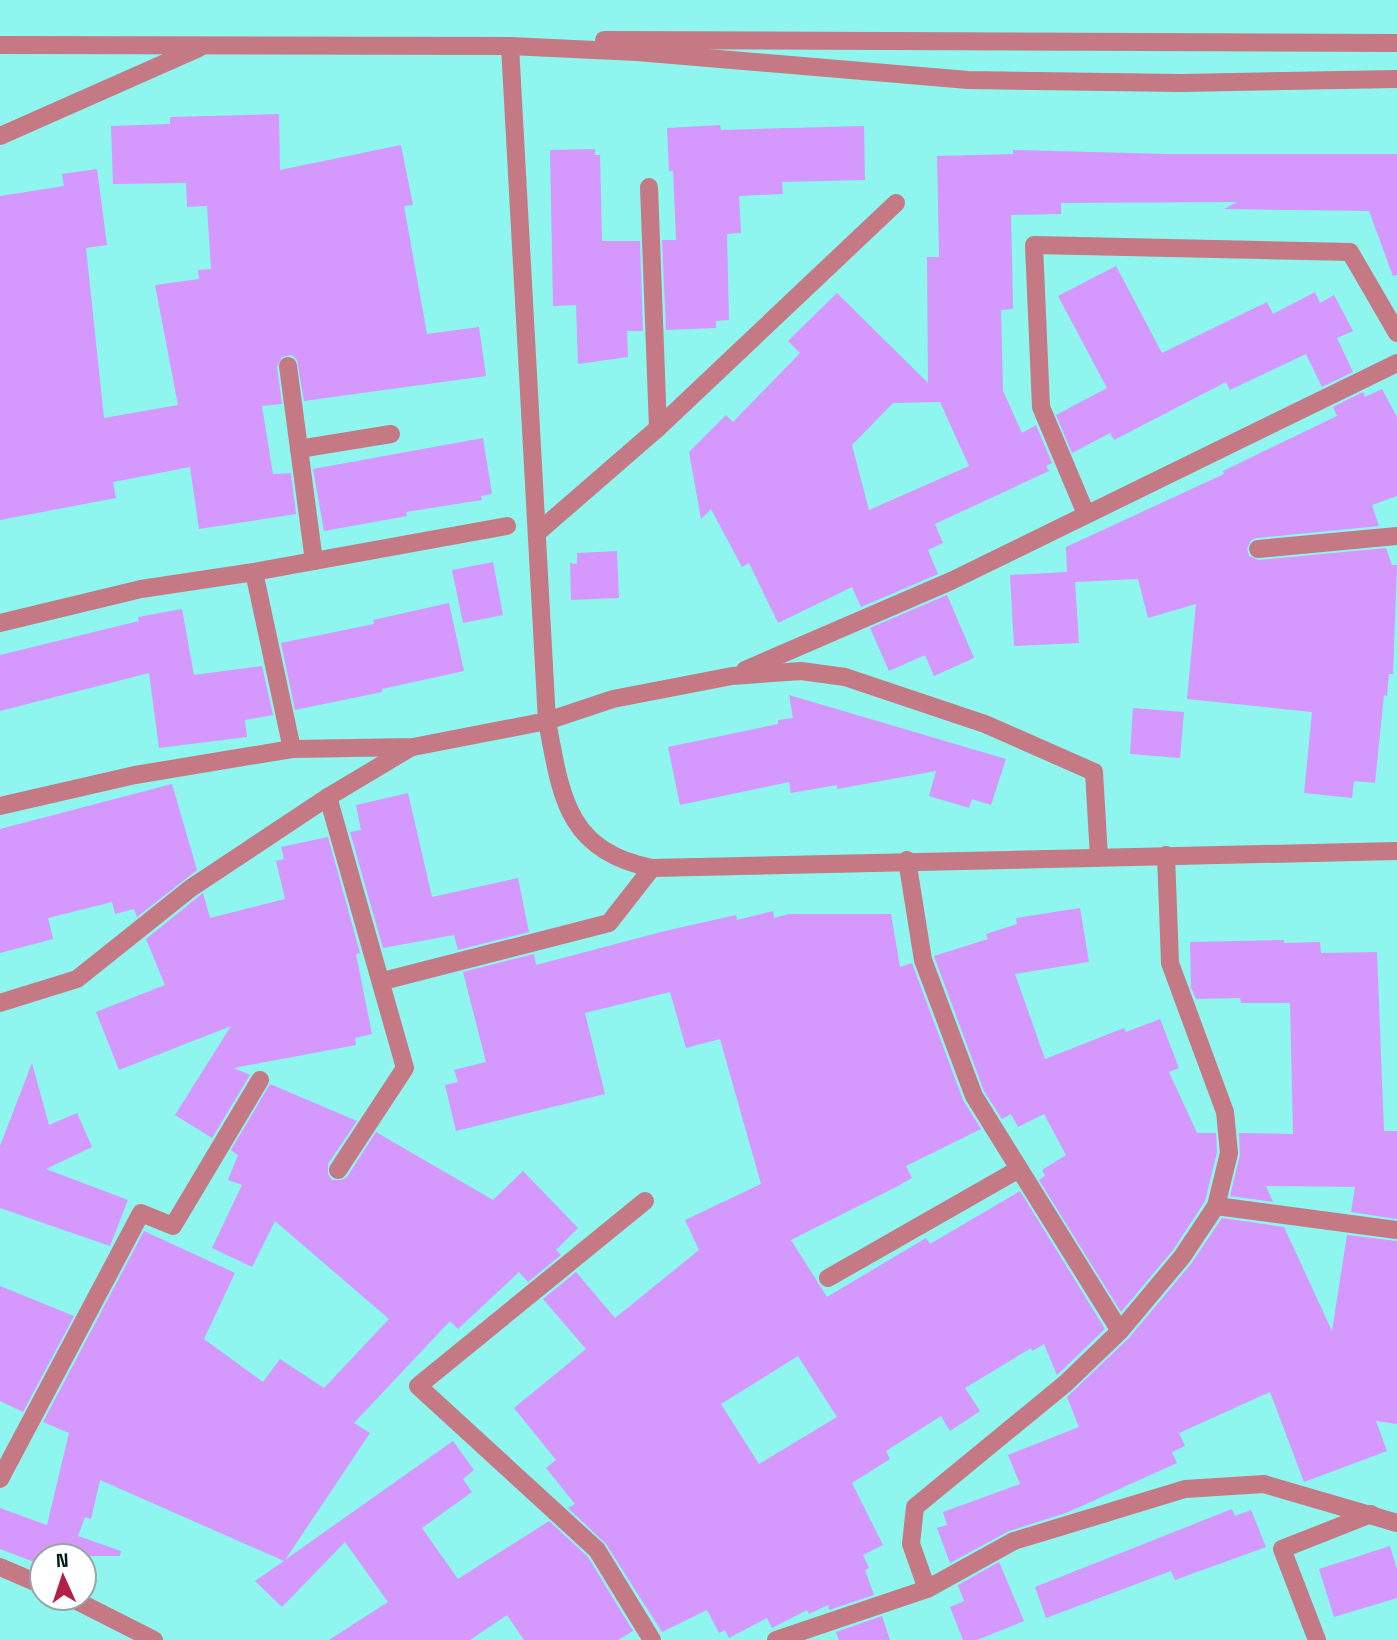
<svg xmlns="http://www.w3.org/2000/svg" width="1397" height="1640" viewBox="0 0 1397 1640" font-family="'Space Grotesk',sans-serif">
<style>
.building{fill:#d599fd;fill-rule:evenodd}
.lines{fill:none;stroke-linecap:round;stroke-linejoin:round}
.minor{stroke:#c47984;stroke-width:18}
</style>
<rect width="100%" height="100%" fill="#8ef5ef"/>
<!-- building -->
<g class="building">
<polygon points="279,114 280,170 401,145 413,205 404,206 427,334 479,327 486,376 304,401 297,360 292,355 282,357 277,367 282,404 262,406 273,474 291,473 296,514 199,529 190,467 113,482 116,498 0,520 0,196 64,186 62,174 97,169 107,245 86,248 104,418 178,405 155,285 199,279 198,270 211,269 207,206 187,207 186,183 113,184 111,126 170,124 170,117"/>
<polygon points="720,125 721,130 864,126 865,180 782,182 783,194 739,196 741,233 727,234 729,320 716,321 716,328 666,330 662,240 676,240 673,171 669,171 667,128"/>
<polygon points="595,149 595,155 600,155 602,241 640,241 643,331 627,331 628,357 578,364 576,305 553,306 550,150"/>
<path d="M1013,150L1168,154H1397V275L1393,276L1369,211L1224,209L1237,202L1061,203V214L1011,215L1013,309L1001,310L1003,391L1022,433L1036,425L1052,463L1046,466L1049,471L935,524L943,543L928,550L938,574L861,607L852,587L778,623L749,563L742,567L711,509L701,519L689,452L726,415L733,422L800,353L788,341L837,293L928,383L927,257H939L937,156L1013,154ZM940,402L969,466L869,510L852,445L893,403Z"/>
<polygon points="1116,266 1162,353 1267,302 1273,314 1315,292 1320,303 1334,295 1353,331 1337,338 1353,372 1322,387 1306,354 1230,390 1226,382 1114,440 1110,433 1072,453 1056,415 1107,388 1058,296"/>
<polygon points="1382,389 1397,417 1397,496 1372,505 1379,526 1257,538 1251,540 1247,549 1249,556 1259,560 1386,548 1392,565 1397,565 1393,674 1389,674 1387,696 1384,695 1375,783 1354,781 1352,798 1304,793 1312,712 1187,699 1196,604 1148,618 1138,579 1075,582 1079,643 1014,646 1010,575 1067,572 1066,547 1224,474 1223,471 1337,416 1333,407 1363,392 1365,397"/>
<polygon points="483,438 492,494 481,496 482,500 406,512 407,516 324,531 313,469"/>
<polygon points="617,551 619,598 571,600 570,563 577,564 577,553"/>
<polygon points="493,562 503,615 463,623 452,570"/>
<polygon points="947,595 974,658 934,676 925,655 889,671 870,628"/>
<polygon points="449,603 464,671 382,689 382,692 295,710 281,643 374,624 373,620"/>
<polygon points="182,609 194,675 262,666 273,715 245,720 247,737 159,748 149,673 0,711 0,655 139,621 138,617"/>
<polygon points="789,695 1006,759 991,805 972,799 969,808 929,796 936,771 837,789 837,785 791,793 789,782 680,805 668,747 778,724 778,720 793,718"/>
<polygon points="1133,708 1184,712 1180,758 1130,754"/>
<polygon points="172,784 197,870 137,917 134,909 115,914 112,902 48,918 53,939 0,953 0,829"/>
<polygon points="408,793 432,897 518,878 529,932 458,950 454,935 383,948 350,832 361,830 356,805"/>
<polygon points="328,837 360,953 356,954 372,1034 355,1038 356,1045 234,1068 250,1075 212,1138 175,1115 231,1026 119,1070 96,1012 165,985 146,939 198,897 203,893 210,918 285,899 276,861 284,859 281,847"/>
<polygon points="1080,908 1089,962 1015,974 1045,1059 1124,1028 1126,1032 1160,1019 1179,1068 1169,1072 1197,1133 1216,1133 1217,1152 1205,1201 1173,1250 1121,1312 1039,1180 1045,1176 1042,1170 1066,1155 1044,1114 1018,1127 1011,1114 1002,1119 984,1091 934,956 988,939 986,934 1017,924 1016,918"/>
<path d="M773,911L774,918L789,914H891L900,967L912,963L963,1100L981,1129L906,1166L912,1178L896,1187L791,1240L827,1297L926,1238L930,1244L1020,1191L1105,1329L1057,1375L1044,1344L1032,1351L1031,1348L965,1388L980,1411L950,1431L941,1416L886,1451L890,1459L852,1483L883,1545L863,1555L869,1568L865,1570L874,1595L829,1610L828,1605L809,1614L807,1610L772,1628L767,1618L729,1638L725,1630L719,1633L707,1610L662,1632L606,1544L568,1508L575,1504L546,1468L556,1460L514,1408L586,1349L543,1299L576,1272L615,1318L699,1250L685,1220L761,1184L720,1039L686,1048L670,992L585,1013L605,1094L456,1131L445,1085L458,1082L454,1070L486,1062L463,972L534,954L536,965L665,931L736,915L737,920ZM798,1356L837,1417L759,1464L721,1404Z"/>
<polygon points="1284,940 1284,943 1320,942 1321,953 1377,952 1384,1131 1397,1131 1397,1219 1351,1212 1355,1187 1266,1186 1273,1202 1230,1196 1240,1155 1239,1133 1293,1134 1290,1003 1241,1003 1240,998 1196,999 1191,988 1190,942"/>
<polygon points="32,1063 49,1125 77,1113 92,1147 46,1169 128,1200 110,1246 0,1208 0,1146"/>
<polygon points="270,1084 357,1121 328,1164 328,1174 332,1180 342,1180 347,1177 376,1132 493,1200 523,1171 578,1228 556,1250 561,1255 528,1282 519,1272 458,1329 450,1321 354,1423 370,1433 285,1560 453,1441 474,1470 463,1479 472,1492 422,1528 458,1579 549,1521 588,1557 633,1631 618,1640 524,1640 507,1615 470,1640 329,1640 388,1602 345,1542 282,1607 255,1581 284,1561 100,1480 91,1519 85,1517 78,1536 121,1551 120,1556 42,1556 42,1565 0,1549 0,1508 47,1525 69,1433 43,1422 144,1231 235,1273 204,1339 263,1382 280,1359 324,1388 389,1319 275,1221 252,1267 212,1248 242,1185 228,1180 238,1155 231,1150"/>
<polygon points="1222,1218 1284,1227 1332,1331 1347,1235 1397,1241 1397,1424 1376,1421 1387,1451 1304,1482 1270,1392 1179,1433 1185,1446 1172,1452 1177,1463 1066,1513 1009,1531 950,1563 937,1528 947,1525 943,1512 1020,1484 1008,1455 1079,1427 1067,1397 1129,1338 1191,1264"/>
<polygon points="0,1286 74,1316 23,1412 0,1401"/>
<polygon points="1232,1509 1235,1516 1251,1510 1266,1547 1175,1580 1171,1571 1046,1618 1035,1587"/>
<polygon points="1390,1546 1397,1569 1397,1598 1334,1617 1319,1569"/>
<polygon points="999,1562 1024,1621 977,1640 963,1640 950,1607 964,1601 958,1585"/>
<polygon points="882,1616 890,1640 839,1640 836,1632"/>
</g>
<g class="lines">
<!-- minor -->
<g class="minor">
<polyline points="604,40 1397,43"/>
<polyline points="0,45 510,46 637,52 968,80 1182,83 1397,79"/>
<path d="M510,46L547,721C561,795 566,851 652,868L1397,851"/>
<polyline points="0,136 199,48"/>
<polyline points="649,187 658,428"/>
<polyline points="288,366 314,561"/>
<polyline points="299,449 391,434"/>
<polyline points="1086,514 1041,407 1034,245 1350,252 1397,333"/>
<polyline points="537,533 658,428 896,203"/>
<polyline points="1258,549 1397,536"/>
<polyline points="254,572 292,749"/>
<polyline points="0,623 141,589 254,572 507,526"/>
<polyline points="745,670 951,581 1397,363"/>
<polyline points="328,797 405,1068 338,1170"/>
<polyline points="0,806 135,775 292,749 413,747 547,721 613,699 732,676 801,671 845,677 985,724 1094,772 1099,857"/>
<polyline points="907,860 923,960 974,1096 1120,1331"/>
<polyline points="383,981 609,923 652,868"/>
<polyline points="0,1003 77,979 191,888 328,797 410,748"/>
<polyline points="645,1201 418,1386 597,1550 652,1640"/>
<polyline points="1216,1206 1397,1230"/>
<polyline points="828,1278 1019,1169"/>
<polyline points="0,1479 141,1213 173,1226 260,1080"/>
<polyline points="0,1567 42,1585"/>
<polyline points="927,1589 911,1544 915,1507 1066,1383 1120,1331 1182,1257 1216,1206 1229,1153 1225,1112 1170,963 1166,855"/>
<polyline points="71,1598 154,1640"/>
<polyline points="776,1640 927,1589 1014,1541 1185,1489 1264,1484 1397,1523"/>
<polyline points="1317,1640 1282,1549 1371,1514"/>
</g>
</g>
<!-- north arrow -->
<g transform="translate(63 1577) rotate(357)"><circle r="33" fill="#ffffff" stroke="#99a4a4" stroke-width="2"/>
<path d="M0-5L12 26L0 18L-12 26Z" fill="#b11f4a"/>
<text y="-10" font-size="19" font-weight="bold" text-anchor="middle" fill="#001c1b">N</text>
</g>
</svg>
